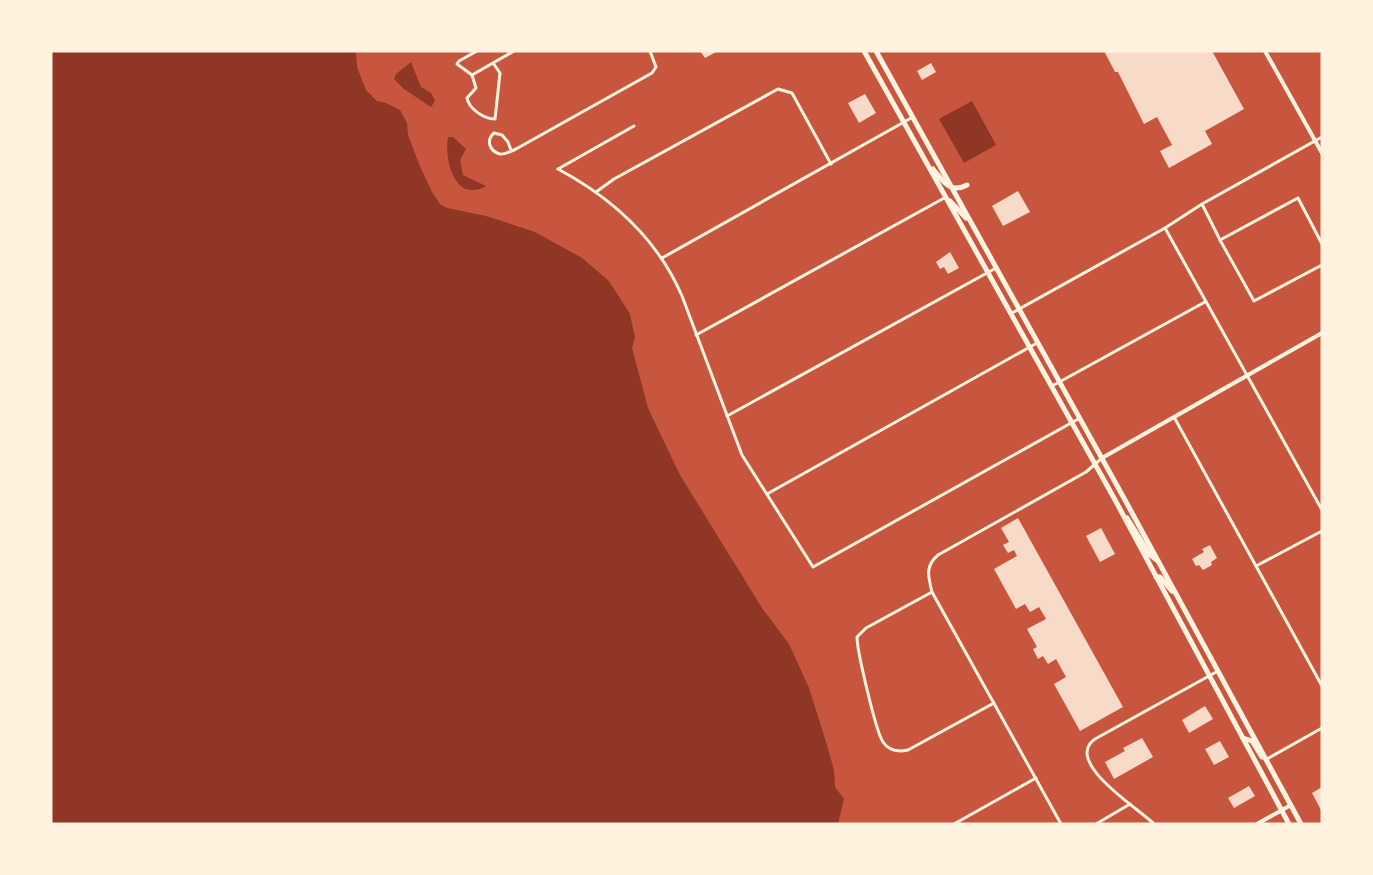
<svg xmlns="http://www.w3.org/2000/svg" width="1373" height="875" viewBox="0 0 1373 875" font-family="Helvetica,sans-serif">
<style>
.water{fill:#8f3625}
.building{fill:#f7dbc8}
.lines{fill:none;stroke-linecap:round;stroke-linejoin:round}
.minor{stroke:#fff3e0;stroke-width:3}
.tertiary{stroke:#fff3e0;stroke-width:4}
.primary{stroke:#fff3e0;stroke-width:5}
</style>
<rect width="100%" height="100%" fill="#c8553d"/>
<!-- water -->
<g class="water">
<polygon points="51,51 356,51 357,67 366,90 377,101 386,103 400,110 407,123 408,135 419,164 432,192 440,204 447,208 486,216 535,232 582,258 609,281 630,314 635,338 632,348 648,408 680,475 762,608 789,644 809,688 826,742 834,770 835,787 844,799 838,824 51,824"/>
<polygon points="411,62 421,87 431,93 435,101 431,107 404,89 394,79 396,74"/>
<polygon points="972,101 996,145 964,163 939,119"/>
<path d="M448,137H453L466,149L460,160L463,175L486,186C455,204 444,160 448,137Z"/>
</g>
<!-- building -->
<g class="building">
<polygon points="700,51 718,51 705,58"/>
<polygon points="1104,51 1212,51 1244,109 1205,131 1212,144 1169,168 1160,151 1172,145 1157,117 1144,124 1118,72 1115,72"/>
<polygon points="931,63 936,72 922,80 917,71"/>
<polygon points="865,94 876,113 859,123 848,103"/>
<polygon points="1018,191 1030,212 1003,226 992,206"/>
<polygon points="950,252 959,268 948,274 944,267 940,269 936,262"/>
<polygon points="1018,518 1123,707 1080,731 1054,684 1066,677 1056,659 1048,664 1043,656 1038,659 1033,649 1037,647 1027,629 1046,619 1039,607 1030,612 1025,604 1016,609 994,569 1017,556 1014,550 1008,553 1003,545 1009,542 1001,528"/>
<polygon points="1101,528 1115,554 1100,562 1086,536"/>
<polygon points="1210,545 1217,558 1211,562 1212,565 1203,570 1199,565 1196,566 1192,559 1204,552 1202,549"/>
<polygon points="1205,706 1213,719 1189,733 1182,720"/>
<polygon points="1142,738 1153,757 1114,779 1105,762 1125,751 1123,748"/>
<polygon points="1220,741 1229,757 1214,765 1205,749"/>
<polygon points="1249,786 1255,796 1234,808 1228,798"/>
<polygon points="1322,787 1322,812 1312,793"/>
</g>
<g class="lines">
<!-- minor -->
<g class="minor">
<path d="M493,63L500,73L495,119C484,119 469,109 467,98L476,88L472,75L514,51"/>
<polyline points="472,75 457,64 459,61 477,51"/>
<path d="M511,150L508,142L502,135L494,133C486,140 489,151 500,154C505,155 511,151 516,149L652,73L656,67L650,51"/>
<path d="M558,169C612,198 657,238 682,296L742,455L813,567L1080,418"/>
<polyline points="558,169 634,126"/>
<polyline points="596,192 614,179 778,89 792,93 831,164"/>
<polyline points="1202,204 1220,240"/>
<polyline points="1165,228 1322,510"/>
<polyline points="1322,244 1298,198 1220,240 1254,301 1322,265"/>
<polyline points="662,258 913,117"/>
<polyline points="1012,313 1165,228 1202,204 1322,137"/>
<polyline points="696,335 946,197"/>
<polyline points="1052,386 1205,302"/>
<polyline points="727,416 996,268"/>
<polyline points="1174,417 1322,686"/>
<polyline points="767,494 1037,343"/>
<polyline points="1256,566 1322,531"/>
<path d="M932,592L866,628L857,637C857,651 876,732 883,742C889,751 899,752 908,750L994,703"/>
<polyline points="1267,759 1322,728"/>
<polyline points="954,824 1036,778"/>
<path d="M1061,824L932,592C928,576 925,566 938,555L1086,472L1102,458"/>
<polyline points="1096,824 1130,804"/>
<path d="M1154,824C1141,810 1062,762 1095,739L1218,671"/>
</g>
<!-- tertiary -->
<g class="tertiary">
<polyline points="1265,51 1322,153"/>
<polyline points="1102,458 1322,333"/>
<polyline points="1257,824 1291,805"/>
</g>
<!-- primary -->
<g class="primary">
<polyline points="864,51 1114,498 1289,824"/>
<polyline points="876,51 1125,500 1301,824"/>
<path d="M933,169C943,181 950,194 967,185"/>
<polyline points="950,201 966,218"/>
<polyline points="1127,518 1150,555 1158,561"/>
<polyline points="1156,577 1160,577 1172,591"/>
<polyline points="1243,738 1252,741 1262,757"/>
</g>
</g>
<!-- border -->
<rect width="1373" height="875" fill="none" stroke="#fff3e0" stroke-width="105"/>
</svg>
